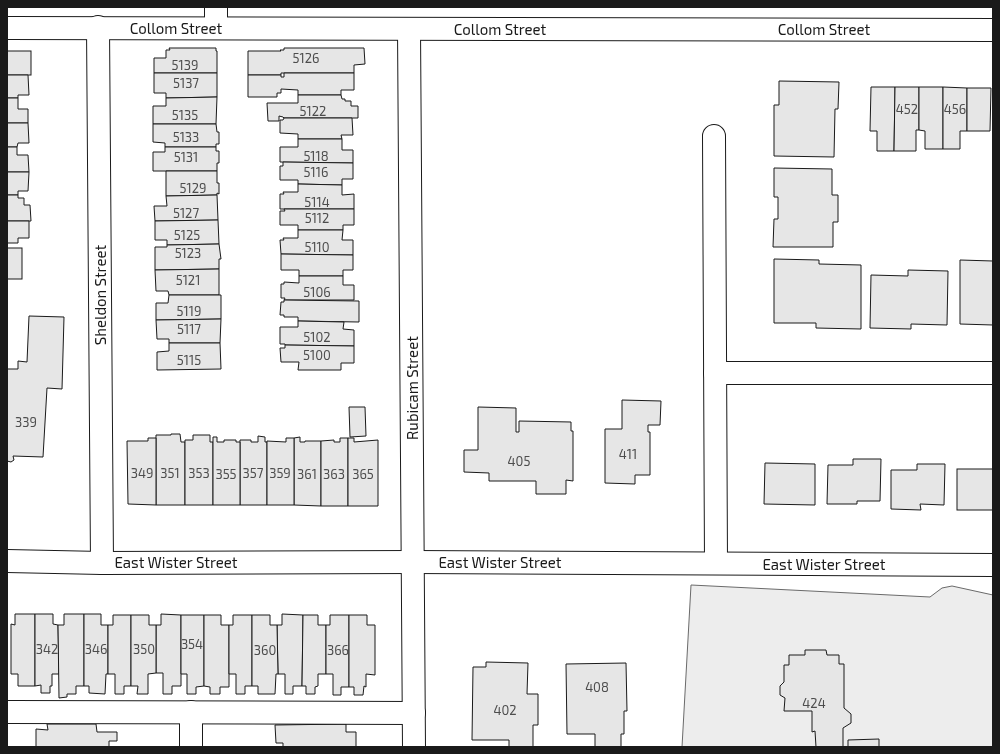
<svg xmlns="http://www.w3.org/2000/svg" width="1000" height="754" viewBox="0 0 1000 754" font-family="'Exo 2',sans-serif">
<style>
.built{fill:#ededed;stroke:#6a6a6a}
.building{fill:#e6e6e6;stroke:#1a1a1a}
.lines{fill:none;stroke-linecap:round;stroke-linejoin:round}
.minor-casing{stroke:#1a1a1a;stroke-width:24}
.minor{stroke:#fff;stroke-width:22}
.labels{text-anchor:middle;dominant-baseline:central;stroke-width:3;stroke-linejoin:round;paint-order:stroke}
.number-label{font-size:13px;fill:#4d4d4d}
.street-label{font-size:15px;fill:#1a1a1a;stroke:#fff}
</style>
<rect width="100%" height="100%" fill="#fff"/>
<!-- built -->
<polygon class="built" points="691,585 930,597 942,588 952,586 993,595 993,747 682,747"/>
<!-- building -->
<g class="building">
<polygon points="169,48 216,48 216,51 217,51 217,73 154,73 154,58 166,58 166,50 170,50"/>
<polygon points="284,48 364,48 365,64 354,65 354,73 281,73 281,75 248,75 248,51 281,51 280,50 284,50"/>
<rect x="7" y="51" width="24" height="24"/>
<polygon points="154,73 217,73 217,97 166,98 166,93 154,93"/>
<polygon points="284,73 354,73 354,90 341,90 341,95 298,95 298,90 281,89 281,93 277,93 277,97 248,97 248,75 281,75 281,77 284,77"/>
<polygon points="7,75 28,75 29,95 18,95 18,98 7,98"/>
<polygon points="779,81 839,82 838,109 835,109 834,157 774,156 774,105 779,105"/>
<polygon points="871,87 895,87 894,151 877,151 877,131 870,131"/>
<polygon points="895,87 919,87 919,130 916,130 916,151 894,151"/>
<polygon points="919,87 943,87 943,149 925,149 925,131 919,130"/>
<polygon points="943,87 967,88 967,131 960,131 960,149 943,149"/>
<polygon points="967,88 991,88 990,131 967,131"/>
<polygon points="298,95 341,95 342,99 345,99 345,101 351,101 351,106 358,106 358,118 284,118 283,117 279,116 279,121 268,121 267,103 298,103"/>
<polygon points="217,97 216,124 153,124 153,106 166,106 166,98"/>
<polygon points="7,98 18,98 18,109 28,109 28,123 7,123"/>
<polygon points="284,118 352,118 353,135 341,135 342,139 298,139 298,134 280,133 280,120 283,120"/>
<polygon points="7,123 28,123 29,143 18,143 17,147 7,147"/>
<polygon points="153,124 216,124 217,132 219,132 219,144 216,144 216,147 165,147 165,143 153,142"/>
<polygon points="298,139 342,139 342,150 353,150 353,163 280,162 280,147 298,147"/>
<polygon points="7,147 17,147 17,155 28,155 29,172 7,172"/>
<polygon points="165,147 216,147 216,151 219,151 219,163 217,163 217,171 153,171 153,152 165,152"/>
<polygon points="283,162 353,163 353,179 342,179 342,185 298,184 298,180 280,180 280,166 283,166"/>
<polygon points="774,168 832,169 832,195 838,195 838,222 833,222 833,247 773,247 774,219 778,219 778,197 774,197"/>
<polygon points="166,171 217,171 217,183 219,183 219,194 217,193 217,195 166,196"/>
<polygon points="7,172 29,172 28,191 18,191 18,195 7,195"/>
<polygon points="298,184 342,185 342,195 354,194 354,209 280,209 280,194 284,194 283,192 298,192"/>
<polygon points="7,195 18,195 18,198 24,198 24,205 30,205 31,221 7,221"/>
<polygon points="217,195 218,220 155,221 154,206 167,206 166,196"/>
<polygon points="284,209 354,209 354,225 343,225 343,230 298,230 298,225 280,225 280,211 285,211"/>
<polygon points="218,220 219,244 167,245 167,240 155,240 155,221"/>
<polygon points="7,221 29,221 29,238 18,238 18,243 7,243"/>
<polygon points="298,230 343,230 342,240 353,240 353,255 281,254 280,240 284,240 283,238 298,238"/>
<polygon points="219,244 221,259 219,259 219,269 155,270 155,247 167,247 167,245"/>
<rect x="7" y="248" width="15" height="31"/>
<polygon points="281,254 353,255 353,270 343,270 343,276 299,276 299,270 281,270"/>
<polygon points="774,259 819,260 819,264 861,265 861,329 816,328 816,323 774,323"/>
<polygon points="960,260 993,261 993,325 960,324"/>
<polygon points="219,269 219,295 169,295 168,291 156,291 155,270"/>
<polygon points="908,270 948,271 947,325 911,324 911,329 870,328 871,275 908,276"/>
<polygon points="299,276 343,276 343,285 354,285 354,300 284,300 285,298 281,298 281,284 284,284 284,282 299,283"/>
<polygon points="169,295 221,295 221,319 156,320 156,303 168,303"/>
<polygon points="284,300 359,301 359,322 298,321 298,317 284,317 284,315 280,315 281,302 284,302"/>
<polygon points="29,316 64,317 62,389 47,388 43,457 13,456 14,460 11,462 7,461 7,369 18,369 18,361 27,362"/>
<polygon points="221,319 220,343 169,343 169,339 157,339 156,320"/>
<polygon points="298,321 344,322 343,329 354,330 354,346 285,345 285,344 280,344 280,327 298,327"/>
<polygon points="169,343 220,343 221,369 157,370 157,352 169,351"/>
<polygon points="285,345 354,346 354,363 341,363 341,370 298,370 299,362 281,362 280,348 285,348"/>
<polygon points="622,400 661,401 660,425 648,425 648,432 650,432 650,475 635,475 635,484 605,483 605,429 622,429"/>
<polygon points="349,407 365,407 366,436 350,437"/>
<polygon points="478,407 516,408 516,432 519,432 519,421 571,422 571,431 573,431 573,481 566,480 566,494 536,494 536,481 489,481 489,473 464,472 464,450 478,450"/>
<polygon points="171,434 180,434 181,442 185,442 185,505 156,505 156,435 171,435"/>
<polygon points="193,435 210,435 210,442 213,442 213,505 185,505 185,440 193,440"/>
<polygon points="258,436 265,437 265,442 267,442 267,505 240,505 240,440 251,440 251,442 258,442"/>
<polygon points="213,437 217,437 217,442 224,442 224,440 236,440 236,442 240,442 240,505 213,505"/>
<polygon points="300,437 300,442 305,442 305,441 321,441 321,506 294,505 294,438"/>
<polygon points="148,438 156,438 156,505 128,504 127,441 148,441"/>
<polygon points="286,438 294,438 294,505 267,505 267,441 286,442"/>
<polygon points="340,438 348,438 348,506 321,506 321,441 334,440 334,442 340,442"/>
<polygon points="348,438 354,438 354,442 378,440 378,506 348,506"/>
<polygon points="853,459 881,459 880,501 857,501 857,504 827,504 828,465 853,465"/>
<polygon points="765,463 815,464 815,505 764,504"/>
<polygon points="917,464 945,464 944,505 920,504 921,510 891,509 891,470 917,470"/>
<rect x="957" y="469" width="36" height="41"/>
<polygon points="15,614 35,614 35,686 18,686 18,674 11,674 11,624 15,625"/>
<polygon points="35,614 53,614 53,624 58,625 59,674 52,674 52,686 50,686 50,693 41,693 41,685 35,686"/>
<polygon points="64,614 84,614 84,686 76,686 76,694 67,694 67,697 59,698 58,625 64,625"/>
<polygon points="84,614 101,614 101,625 108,625 108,674 106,674 105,694 89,693 89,686 84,686"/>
<polygon points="161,614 181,615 181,686 172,686 172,694 163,694 163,673 156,673 156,625 161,625"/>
<polygon points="282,614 303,615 302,686 293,686 293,694 285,694 285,674 278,674 277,625 282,625"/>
<polygon points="113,615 131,615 131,686 124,686 124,694 115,694 115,674 108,674 108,625 113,625"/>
<polygon points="131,615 149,615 149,625 156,625 156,673 148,674 148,694 137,694 138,686 131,686"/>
<polygon points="181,615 204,615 204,686 196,687 196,694 187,694 187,674 181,674"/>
<polygon points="204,615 221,615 221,625 229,625 229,687 220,687 220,694 210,694 210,687 204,686"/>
<polygon points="233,615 252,615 252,686 245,686 245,694 236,694 236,674 229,674 229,625 233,625"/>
<polygon points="252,615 270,615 270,625 277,625 278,674 276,674 275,694 258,694 258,686 252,686"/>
<polygon points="303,615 318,615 318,625 326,625 326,674 318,674 318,686 315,687 315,694 306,694 306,686 302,686"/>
<polygon points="330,615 349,615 349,687 341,687 341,695 333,695 333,674 326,674 326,625 330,625"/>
<polygon points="349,615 367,615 367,625 375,625 375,675 366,674 366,687 364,686 363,695 354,695 354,687 349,687"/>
<polygon points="805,650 826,650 827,655 839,655 839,664 844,664 844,708 851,714 851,723 843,728 843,747 816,747 815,731 812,732 812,711 784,711 785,698 780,695 780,686 784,682 784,665 789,665 789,655 805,655"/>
<polygon points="486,662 528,663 527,694 538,694 538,725 533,725 533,747 509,747 509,740 472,740 473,667 486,667"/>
<polygon points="626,663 627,711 624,711 624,734 621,734 621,747 595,747 595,734 567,734 566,664"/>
<polygon points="47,724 96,724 97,732 117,732 117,741 109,741 109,747 36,747 36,729 48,730"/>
<polygon points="346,724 346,732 356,732 356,747 283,747 283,743 276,743 275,725"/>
<polygon points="879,739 879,747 848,747 848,740"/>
</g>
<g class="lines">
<defs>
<g id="minor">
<polyline points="98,27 102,563"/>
<polyline points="7,28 993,30"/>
<polyline points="216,28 216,7"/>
<polyline points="409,29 414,747"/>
<polyline points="714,136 716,563"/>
<polyline points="715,373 993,373"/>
<polyline points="7,561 102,563 414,562 993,565"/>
<polyline points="7,712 414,713"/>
<polyline points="191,712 191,747"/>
</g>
</defs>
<!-- minor casing -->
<use href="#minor" class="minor-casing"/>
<!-- minor -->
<use href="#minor" class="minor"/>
</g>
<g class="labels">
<!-- number labels -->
<g class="number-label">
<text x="306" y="58">5126</text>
<text x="185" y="65">5139</text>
<text x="186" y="83">5137</text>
<text x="907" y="109">452</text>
<text x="955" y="109">456</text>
<text x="313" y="111">5122</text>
<text x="185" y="115">5135</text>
<text x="186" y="137">5133</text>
<text x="316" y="156">5118</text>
<text x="186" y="157">5131</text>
<text x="316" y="172">5116</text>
<text x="193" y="188">5129</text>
<text x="317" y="202">5114</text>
<text x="186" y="213">5127</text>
<text x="317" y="218">5112</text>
<text x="187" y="235">5125</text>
<text x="317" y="247">5110</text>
<text x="188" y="253">5123</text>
<text x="188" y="280">5121</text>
<text x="317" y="292">5106</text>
<text x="189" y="311">5119</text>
<text x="189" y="329">5117</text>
<text x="317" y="337">5102</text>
<text x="317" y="355">5100</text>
<text x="189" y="360">5115</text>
<text x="26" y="422">339</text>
<text x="628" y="454">411</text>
<text x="519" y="461">405</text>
<text x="142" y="473">349</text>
<text x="170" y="473">351</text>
<text x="199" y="473">353</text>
<text x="253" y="473">357</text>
<text x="280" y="473">359</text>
<text x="226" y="474">355</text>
<text x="307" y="474">361</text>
<text x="334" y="474">363</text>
<text x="363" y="474">365</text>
<text x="192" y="644">354</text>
<text x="47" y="649">342</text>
<text x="96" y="649">346</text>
<text x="144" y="649">350</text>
<text x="265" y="650">360</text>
<text x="338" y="650">366</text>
<text x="597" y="687">408</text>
<text x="814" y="703">424</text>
<text x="505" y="710">402</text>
</g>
<!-- street labels -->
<g class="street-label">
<text x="176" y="28">Collom Street</text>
<text x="500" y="29">Collom Street</text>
<text x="824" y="29">Collom Street</text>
<text transform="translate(100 295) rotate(-90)">Sheldon Street</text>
<text transform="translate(412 388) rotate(-90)">Rubicam Street</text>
<text x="176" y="562">East Wister Street</text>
<text x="500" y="562">East Wister Street</text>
<text x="824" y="564">East Wister Street</text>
</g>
</g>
<!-- border -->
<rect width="1000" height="754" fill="none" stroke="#1a1a1a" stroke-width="16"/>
</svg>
